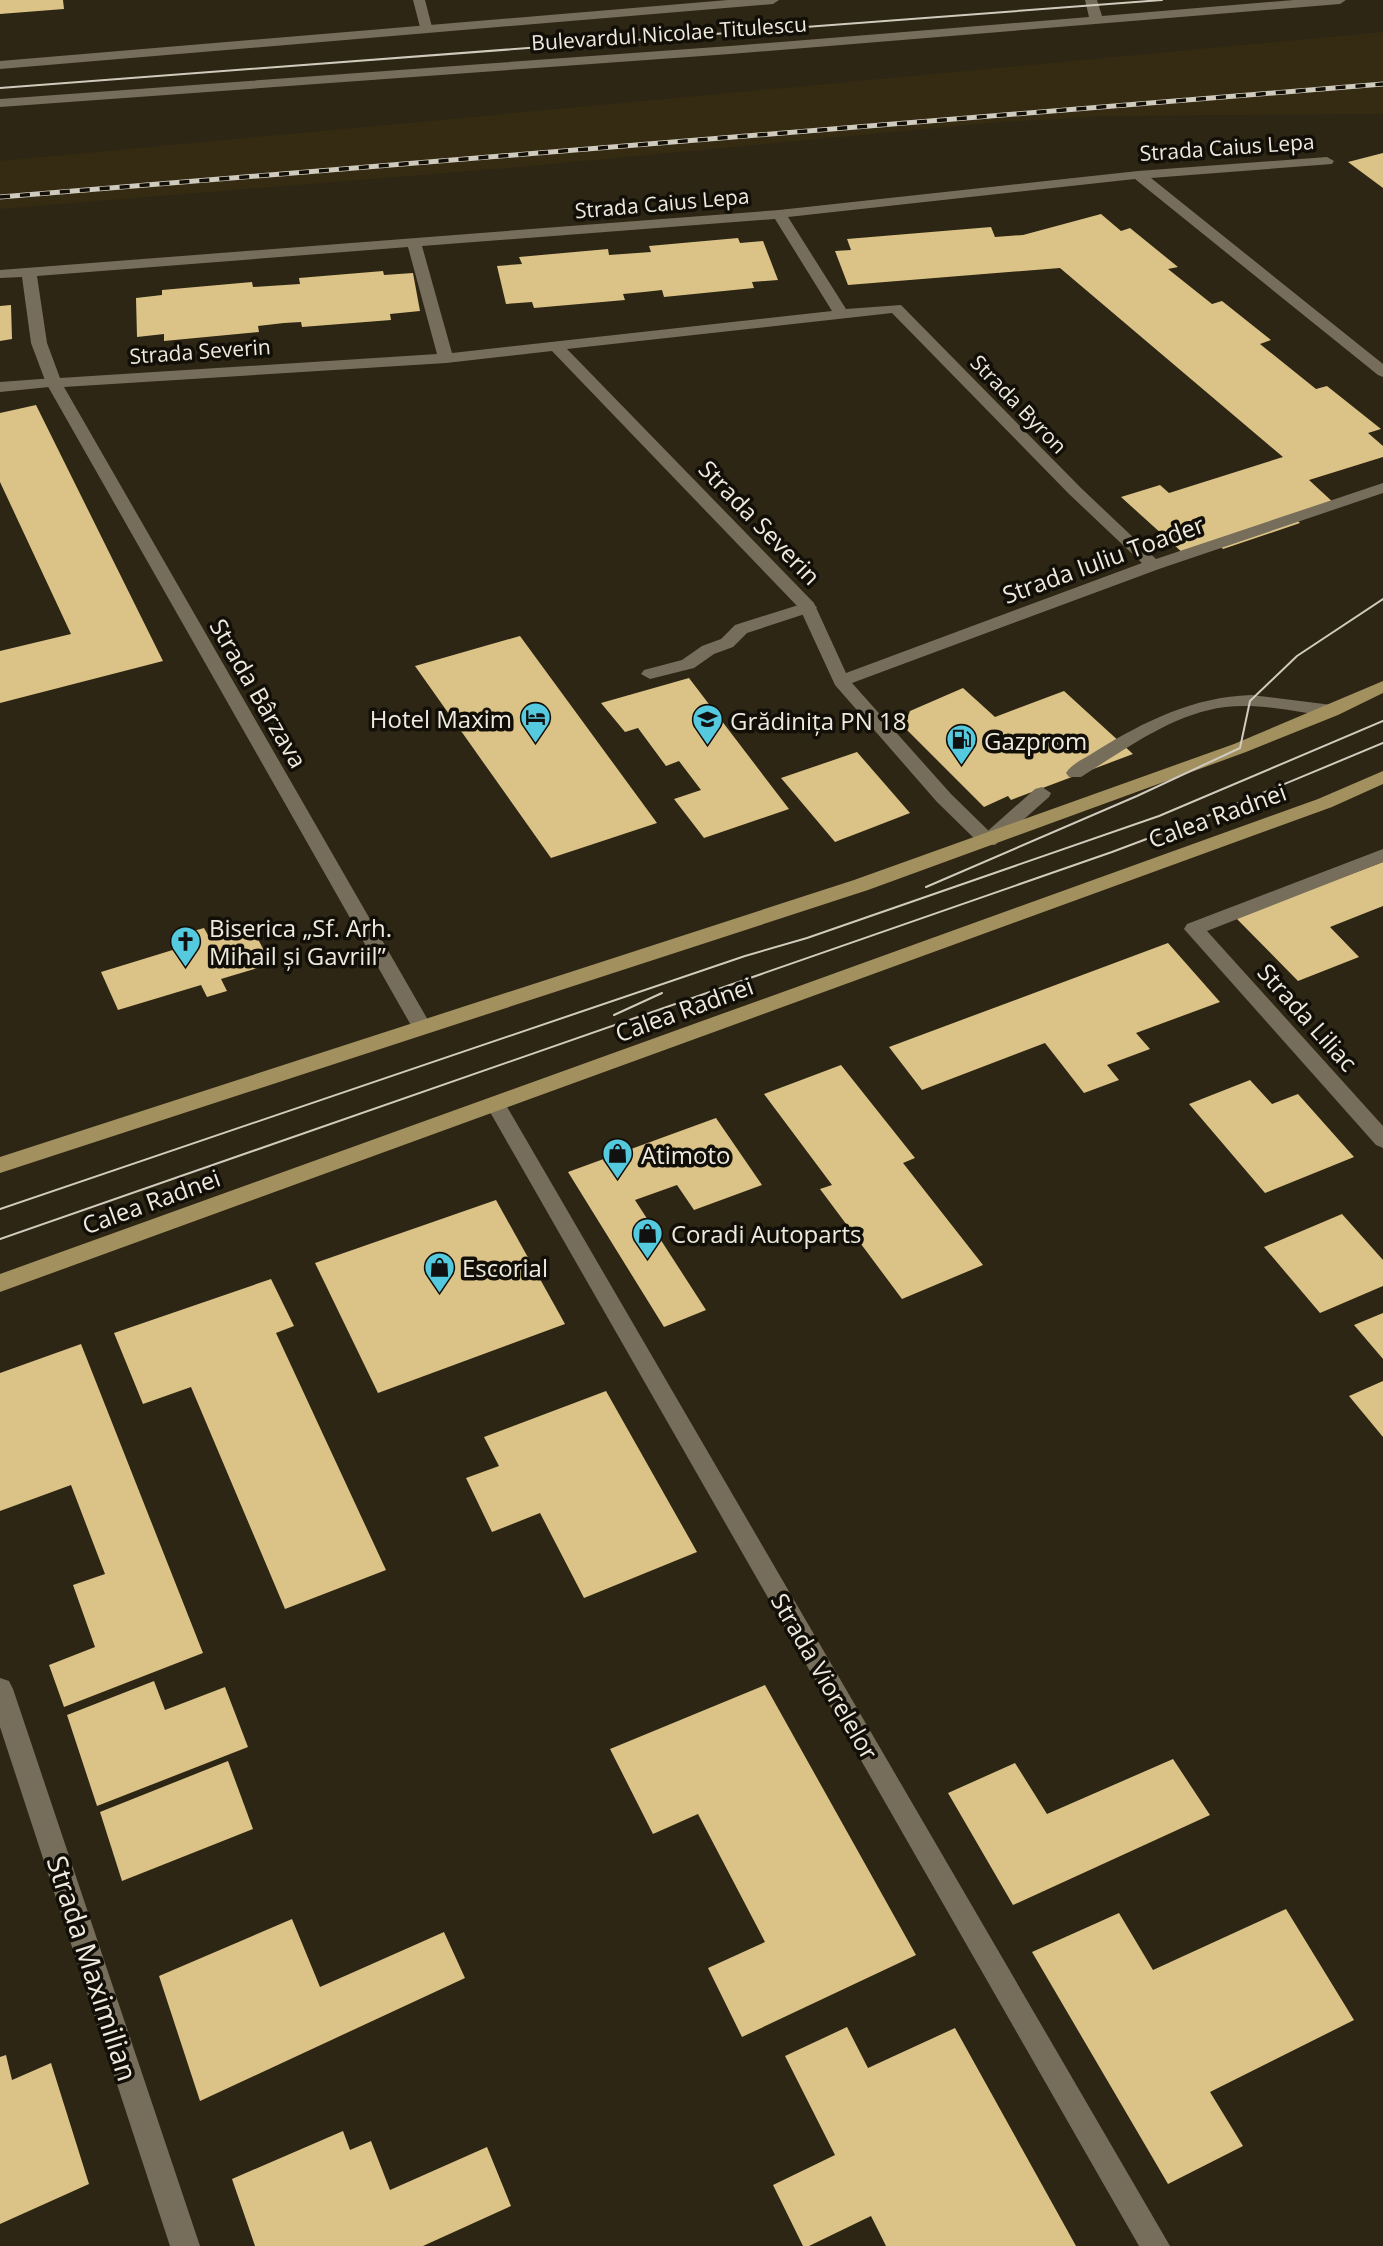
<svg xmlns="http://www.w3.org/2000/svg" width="1383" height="2246" viewBox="0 0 1383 2246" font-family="'Open Sans',sans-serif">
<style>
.built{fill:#352b12}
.building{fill:#dbc387}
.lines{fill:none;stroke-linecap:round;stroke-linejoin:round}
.lane{fill:#766e5a;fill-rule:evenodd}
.street{fill:#766e5a;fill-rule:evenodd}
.secondary{fill:#766e5a;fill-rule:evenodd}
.primary{fill:#a2905f;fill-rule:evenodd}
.tram{stroke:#d0cbbe;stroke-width:2}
.rail-casing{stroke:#d0cbbe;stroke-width:5}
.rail{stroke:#120f08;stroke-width:3.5;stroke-dasharray:10;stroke-linecap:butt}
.labels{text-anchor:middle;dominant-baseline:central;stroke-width:7;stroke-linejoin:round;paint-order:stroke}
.far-street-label{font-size:21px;fill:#eeeade;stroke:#120f08}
.street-label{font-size:24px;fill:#eeeade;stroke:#120f08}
.poi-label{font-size:24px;fill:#eeeade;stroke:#120f08;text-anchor:start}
.near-street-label{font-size:28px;fill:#eeeade;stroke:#120f08}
</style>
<rect width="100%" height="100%" fill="#2d2614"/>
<!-- built -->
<polygon class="built" points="1383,32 1383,114 1108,116 1002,122 508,168 0,209 0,161"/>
<!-- building -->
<g class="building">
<polygon points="0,0 63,0 64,9 0,14"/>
<polygon points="1383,153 1383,188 1348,162"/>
<polygon points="1101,214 1121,231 1130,228 1178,267 1168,269 1212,304 1222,301 1271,340 1260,344 1316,389 1327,386 1381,429 1368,433 1383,446 1383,457 1309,480 1336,505 1295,518 1300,523 1223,549 1217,543 1184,554 1121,497 1160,485 1169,493 1283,457 1060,268 848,285 835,251 851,250 847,239 991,227 995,237 1023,235"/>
<polygon points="738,238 740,243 763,241 778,280 752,282 754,288 664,297 662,290 644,292 623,294 625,300 534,308 532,302 506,304 497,266 522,264 519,257 608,249 609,255 651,252 649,246"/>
<polygon points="383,271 384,275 413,273 420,311 390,314 391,320 302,327 301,322 284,323 258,326 259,332 164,341 164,334 137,337 136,298 162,295 162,290 252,282 253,287 300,284 299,278"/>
<polygon points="11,305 12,339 0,341 0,306"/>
<polygon points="36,405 163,661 0,703 0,651 71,634 0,482 0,413"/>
<polygon points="520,636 657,823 551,858 415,666"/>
<polygon points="689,678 789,809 704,838 674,799 701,790 679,761 666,766 638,728 625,732 601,703"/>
<polygon points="963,688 995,717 1064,691 1133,754 1011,800 1008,796 984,807 904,727 910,711"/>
<polygon points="857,752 910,813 835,842 781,778"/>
<polygon points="1383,862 1383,906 1330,927 1359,957 1298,981 1236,918"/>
<polygon points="250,924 271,964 221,979 227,991 207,997 201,985 118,1010 101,972 189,945 183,934 204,928 209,937"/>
<polygon points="1168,943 1220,1002 1136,1033 1150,1049 1107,1065 1119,1080 1084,1093 1045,1043 922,1090 889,1047"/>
<polygon points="841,1065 915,1158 903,1163 983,1265 902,1299 820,1189 832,1185 764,1094"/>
<polygon points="1250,1080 1272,1104 1298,1094 1354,1157 1265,1193 1189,1104"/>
<polygon points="716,1118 762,1185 694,1210 677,1185 635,1200 706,1310 664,1327 568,1172"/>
<polygon points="496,1200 565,1324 378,1393 315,1263"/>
<polygon points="1342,1214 1383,1260 1383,1286 1320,1313 1264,1247"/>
<polygon points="271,1279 294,1326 276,1333 386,1570 285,1609 191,1387 143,1404 114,1333"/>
<polygon points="1383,1313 1383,1359 1354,1325"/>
<polygon points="81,1344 203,1653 64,1707 49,1665 95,1647 73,1585 105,1574 71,1485 0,1511 0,1373"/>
<polygon points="1383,1381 1383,1437 1349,1396"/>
<polygon points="606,1391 697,1552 584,1598 540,1513 492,1532 466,1478 499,1466 484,1437"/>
<polygon points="154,1681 165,1710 225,1687 248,1747 97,1806 67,1715"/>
<polygon points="765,1685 916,1955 742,2037 708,1968 765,1942 698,1814 653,1834 610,1749"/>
<polygon points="1173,1759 1210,1815 1013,1905 948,1793 1015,1763 1047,1814"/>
<polygon points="228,1761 253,1829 122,1881 100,1812"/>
<polygon points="1286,1909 1354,2020 1210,2092 1243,2146 1168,2184 1032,1952 1119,1913 1153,1970"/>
<polygon points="292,1919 320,1987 444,1932 465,1978 200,2101 159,1976"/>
<polygon points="847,2027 868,2068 955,2028 1076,2246 886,2246 871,2216 809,2246 803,2246 773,2185 835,2155 785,2056"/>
<polygon points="6,2055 12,2080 51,2063 89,2184 0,2224 0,2057"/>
<polygon points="343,2131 350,2150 371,2141 390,2190 487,2147 511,2206 423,2246 255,2246 232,2179"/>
</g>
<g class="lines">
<!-- lane -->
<g class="lane">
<polygon points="54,378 62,383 59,386 0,392 0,382"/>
<polygon points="808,602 817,607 814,611 747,633 733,647 714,654 694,668 650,679 641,674 644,670 682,660 702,646 721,639 735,625"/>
<path d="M1251,695L1332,705L1341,711L1332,717C1297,712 1261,703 1225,707C1172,714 1126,749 1081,777H1069L1066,773C1072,763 1086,758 1096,751C1145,721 1193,697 1251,695Z"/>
<polygon points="1042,787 1051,793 1049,797 995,845 981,845 979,841 981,837 1035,789"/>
</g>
<!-- street -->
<g class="street">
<polygon points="413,0 425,0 432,27 431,30 421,30 420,27"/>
<path d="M1327,157L1334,161L1332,164L1151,178L1383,364V377L1378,375L1135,179L788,217L846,309L901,305L1081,488L1156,559L1383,483V493L1159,569L852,683L951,794L995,837L997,841L995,845H981L937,802L835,685L800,609L552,351L446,363L64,387L432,1027L429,1032H415L412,1027L46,383L31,343L22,277L0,278V270L779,210L1138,171ZM775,219L832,311L452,353L422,246ZM408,247L437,354L60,378L47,343L37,276ZM892,313L1069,494L1142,563L846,673L814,603L567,349Z"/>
<polygon points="1383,849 1383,862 1207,931 1383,1126 1383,1148 1376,1145 1184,929 1187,924"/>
<polygon points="496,1097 503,1100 1170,2246 1139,2246 486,1105 489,1100"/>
<polygon points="0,1678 9,1681 13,1689 200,2246 170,2246 0,1727"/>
</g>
<!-- secondary -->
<g class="secondary">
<polygon points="728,0 779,0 773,4 0,69 0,61"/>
<polygon points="1085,0 1097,0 1102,16 1294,0 1346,0 1340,4 730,54 0,107 0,99 730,46 1089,17"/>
</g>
<!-- primary -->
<g class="primary">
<polygon points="1383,681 1383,693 1338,715 1246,752 868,890 0,1173 0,1157 854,880 1234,744"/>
<polygon points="1383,771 1383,784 1332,807 0,1292 0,1274 1318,799"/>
</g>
<!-- tram -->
<g class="tram">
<polyline points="0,88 1162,0"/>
<polyline points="926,887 1137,796 1240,748 1250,701 1297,656 1383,599"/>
<polyline points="614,1015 662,993"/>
<polyline points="0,1209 745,956 807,938 1159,816 1383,721"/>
<polyline points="0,1239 1112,852 1205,817 1383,743"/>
</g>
<defs>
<polyline id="rail" points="0,197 1383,84"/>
</defs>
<!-- rail casing -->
<use href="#rail" class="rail-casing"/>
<!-- rail -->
<use href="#rail" class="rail"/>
</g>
<!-- icons -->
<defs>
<symbol id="hotel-pin" viewBox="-11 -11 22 30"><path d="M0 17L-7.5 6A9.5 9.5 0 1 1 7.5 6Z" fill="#55cadf" stroke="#120f08"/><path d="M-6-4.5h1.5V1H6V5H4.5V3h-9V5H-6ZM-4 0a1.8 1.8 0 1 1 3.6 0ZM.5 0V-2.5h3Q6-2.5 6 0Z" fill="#111"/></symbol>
<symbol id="school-pin" viewBox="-11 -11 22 30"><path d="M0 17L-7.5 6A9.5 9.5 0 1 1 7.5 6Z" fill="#55cadf" stroke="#120f08"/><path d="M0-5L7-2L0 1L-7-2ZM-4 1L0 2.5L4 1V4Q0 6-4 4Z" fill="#111"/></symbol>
<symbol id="fuel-pin" viewBox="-11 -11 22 30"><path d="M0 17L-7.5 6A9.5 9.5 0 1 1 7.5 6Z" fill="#55cadf" stroke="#120f08"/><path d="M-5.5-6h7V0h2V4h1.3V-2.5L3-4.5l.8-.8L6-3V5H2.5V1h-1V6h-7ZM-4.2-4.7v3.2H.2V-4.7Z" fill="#111"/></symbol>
<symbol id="church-pin" viewBox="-11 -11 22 30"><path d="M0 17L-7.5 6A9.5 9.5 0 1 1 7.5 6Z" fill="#55cadf" stroke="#120f08"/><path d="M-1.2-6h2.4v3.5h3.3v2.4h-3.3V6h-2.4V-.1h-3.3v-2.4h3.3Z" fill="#111"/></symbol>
<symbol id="shop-pin" viewBox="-11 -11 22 30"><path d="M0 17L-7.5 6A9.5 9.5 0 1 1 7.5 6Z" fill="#55cadf" stroke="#120f08"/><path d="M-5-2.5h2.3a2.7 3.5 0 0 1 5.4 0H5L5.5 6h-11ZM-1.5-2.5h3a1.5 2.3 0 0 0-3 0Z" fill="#111"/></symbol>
</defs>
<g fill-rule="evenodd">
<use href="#hotel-pin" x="518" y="700" width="35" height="47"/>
<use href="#school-pin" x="690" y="702" width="35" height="47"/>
<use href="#fuel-pin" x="944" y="722" width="35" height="47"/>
<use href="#church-pin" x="168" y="924" width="35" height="47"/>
<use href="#shop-pin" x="600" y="1136" width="35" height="47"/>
<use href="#shop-pin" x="630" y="1216" width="35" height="47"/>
<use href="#shop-pin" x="422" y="1250" width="35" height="47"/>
</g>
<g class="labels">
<!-- far-street labels -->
<g class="far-street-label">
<text transform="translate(669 33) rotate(-4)">Bulevardul Nicolae Titulescu</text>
<text transform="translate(1227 147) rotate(-4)">Strada Caius Lepa</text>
<text transform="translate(662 203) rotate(-5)">Strada Caius Lepa</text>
<text transform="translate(200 351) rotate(-4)">Strada Severin</text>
<text transform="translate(1019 404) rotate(46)">Strada Byron</text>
</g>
<!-- street labels -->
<g class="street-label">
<text transform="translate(760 522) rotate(46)">Strada Severin</text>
<text transform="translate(1103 559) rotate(-20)">Strada Iuliu Toader</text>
<text transform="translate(259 693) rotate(60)">Strada Bârzava</text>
<text transform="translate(1217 815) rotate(-20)">Calea Radnei</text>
<text transform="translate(684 1009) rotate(-20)">Calea Radnei</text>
<text transform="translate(1308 1017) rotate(48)">Strada Liliac</text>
<text transform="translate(151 1201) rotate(-20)">Calea Radnei</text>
<text transform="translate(825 1676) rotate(60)">Strada Viorelelor</text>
</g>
<!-- poi labels -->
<g class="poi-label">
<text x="512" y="718" text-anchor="end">Hotel Maxim</text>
<text x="730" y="720">Grădinița PN 18</text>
<text x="984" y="740">Gazprom</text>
<text x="209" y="927">Biserica „Sf. Arh.<tspan x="209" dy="28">Mihail și Gavriil”</tspan></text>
<text x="641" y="1154">Atimoto</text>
<text x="671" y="1233">Coradi Autoparts</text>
<text x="462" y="1267">Escorial</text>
</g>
<!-- near-street labels -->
<g class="near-street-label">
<text transform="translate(93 1968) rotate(72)">Strada Maximilian</text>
</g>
</g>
</svg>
